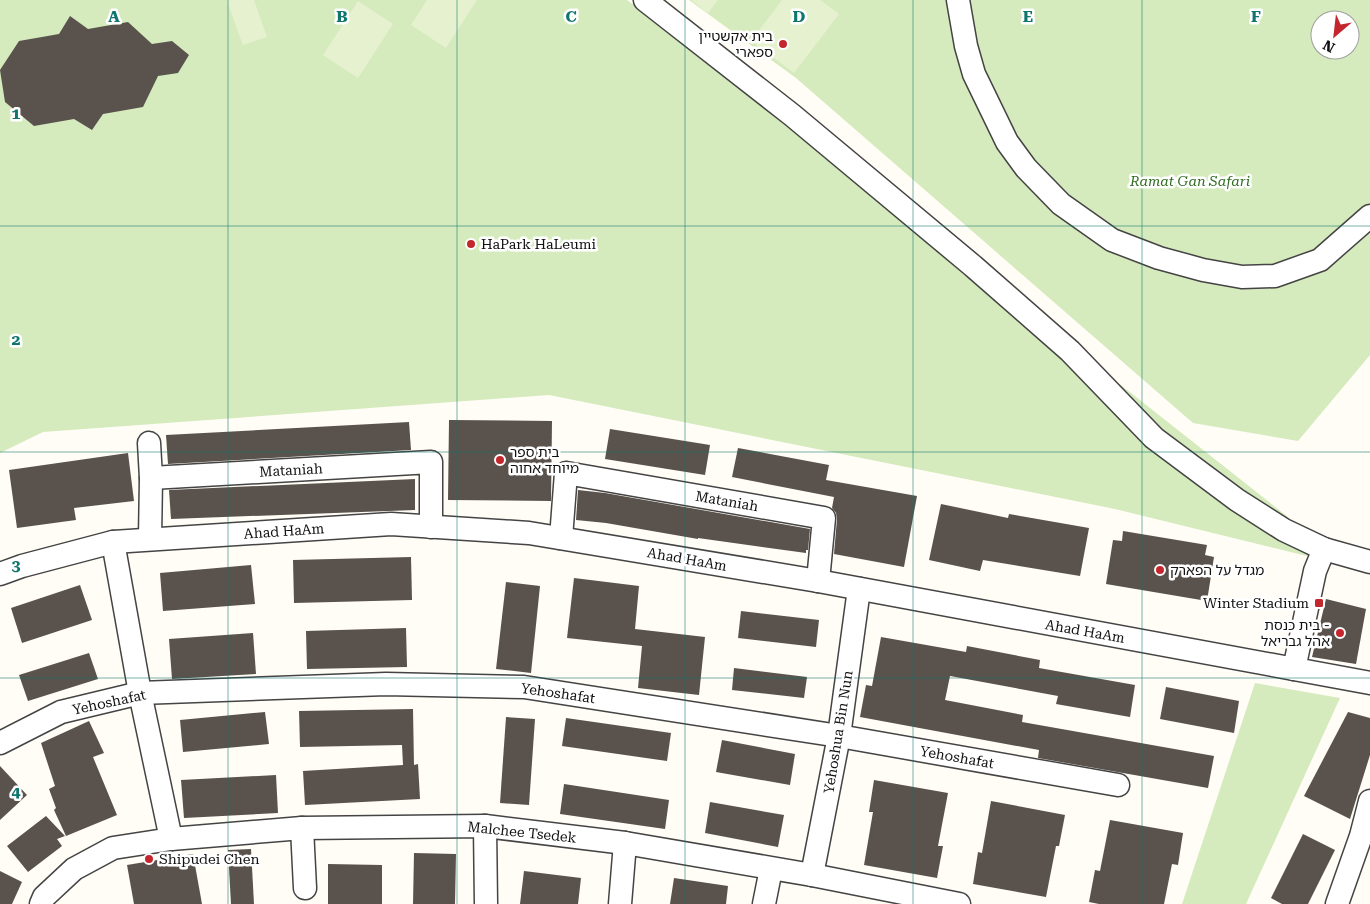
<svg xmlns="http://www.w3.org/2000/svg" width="1370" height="904" viewBox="0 0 1370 904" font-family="'Roboto Serif','Noto Sans Hebrew',serif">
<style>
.green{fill:#d5ebbd;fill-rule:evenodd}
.pitch{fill:#e6f2cf}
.building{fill:#5a524d}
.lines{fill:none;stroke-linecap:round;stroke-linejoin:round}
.minor-casing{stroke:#444;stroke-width:25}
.minor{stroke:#fff;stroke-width:22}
.grid{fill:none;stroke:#0f766e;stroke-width:1;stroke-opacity:0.55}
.poi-dot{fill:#c4262e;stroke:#fff;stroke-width:2}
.labels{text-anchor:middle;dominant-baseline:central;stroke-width:5;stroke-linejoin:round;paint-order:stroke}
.poi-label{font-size:14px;fill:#111;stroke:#fff;text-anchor:start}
.park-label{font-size:14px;font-style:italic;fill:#2f6b1f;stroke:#fff}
.street-label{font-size:14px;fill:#111;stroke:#fff}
.grid-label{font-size:16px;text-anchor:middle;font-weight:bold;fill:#0f766e;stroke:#fff;stroke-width:5;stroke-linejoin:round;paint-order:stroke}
</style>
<rect width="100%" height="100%" fill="#fffdf5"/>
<!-- green -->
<g class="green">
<polygon points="0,0 627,0 752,94 1288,517 1311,557 1115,509 549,395 43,432 0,453"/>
<path d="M689,0H1370V355L1298,441L1193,423L796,78ZM1320,20H1350V50H1320Z"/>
<polygon points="1255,683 1340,698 1246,904 1182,904"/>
</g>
<!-- pitch -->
<g class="pitch">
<polygon points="231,0 254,0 267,37 243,45 227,1"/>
<polygon points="427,0 477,0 446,48 411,25"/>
<polygon points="691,0 718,0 708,13"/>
<polygon points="782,0 820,0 839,14 794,73 751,41"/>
<polygon points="358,1 393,24 358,78 323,55"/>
</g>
<!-- building -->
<g class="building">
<polygon points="70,16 88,29 128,22 152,44 172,41 189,55 178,73 158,76 143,107 103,114 92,130 74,119 34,126 5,102 0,70 19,41 59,34"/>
<polygon points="449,420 552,421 551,501 448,500"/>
<polygon points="409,422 411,450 168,464 166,435"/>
<polygon points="610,429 710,445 705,475 605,459"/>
<polygon points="738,448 829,465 826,480 917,496 904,567 834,554 837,519 836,513 832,508 834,497 732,477"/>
<polygon points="128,453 134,501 74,508 76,520 17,528 9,470"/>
<polygon points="415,479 415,510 171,519 169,490"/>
<polygon points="578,490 605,493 810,529 808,550 806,550 806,553 698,538 698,539 606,523 576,520"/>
<polygon points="941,504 1008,518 1009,514 1089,528 1080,576 983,560 980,571 929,560"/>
<polygon points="1123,531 1207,545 1205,555 1214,557 1207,601 1106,584 1113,540 1122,541"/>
<polygon points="411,557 412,600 294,603 293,560"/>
<polygon points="251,565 255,604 163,611 160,573"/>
<polygon points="574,578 639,586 635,629 705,637 699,695 638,688 642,646 567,638"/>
<polygon points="506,582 540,586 531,673 496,669"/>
<polygon points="80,585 92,620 22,643 11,608"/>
<polygon points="1326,599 1366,609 1356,664 1312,657"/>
<polygon points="741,611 819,620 816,647 738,638"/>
<polygon points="406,628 407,667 307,669 306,631"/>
<polygon points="253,633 256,674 172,679 169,639"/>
<polygon points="881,637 966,652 967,646 1040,660 1039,668 1135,685 1130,717 1056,704 1058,696 950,676 945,700 1023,715 1022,722 1214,756 1208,788 1038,758 1039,750 860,717 866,685 872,686"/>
<polygon points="89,653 98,679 28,701 19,675"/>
<polygon points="734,668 807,677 804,698 732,690"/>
<polygon points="1166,687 1239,701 1234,733 1160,719"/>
<polygon points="413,709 414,765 418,764 420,799 305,805 303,771 403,765 402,745 300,747 299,711"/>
<polygon points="265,712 269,744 183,752 180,720"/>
<polygon points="1348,712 1370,718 1370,755 1350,819 1304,796"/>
<polygon points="506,717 535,719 529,805 500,803"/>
<polygon points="566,718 671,733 667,761 562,746"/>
<polygon points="89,721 104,753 93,757 117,815 66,836 54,810 56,808 49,789 55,786 41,743"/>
<polygon points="722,740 795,754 790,785 716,772"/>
<polygon points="0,766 27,795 0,820"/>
<polygon points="276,775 278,813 184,818 181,780"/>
<polygon points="874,780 948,793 938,846 943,846 937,878 864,865 873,812 869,812"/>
<polygon points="564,784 669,800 665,829 560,814"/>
<polygon points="991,801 1065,815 1059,846 1056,846 1046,897 973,884 978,852 982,853"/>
<polygon points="710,802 784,815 778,847 705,833"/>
<polygon points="46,816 65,836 57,839 62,846 28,872 7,846"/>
<polygon points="1110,820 1183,833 1178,865 1172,864 1164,904 1099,904 1089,902 1095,870 1100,871"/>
<polygon points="1303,834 1335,850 1308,904 1282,904 1271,898"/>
<polygon points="251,849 254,904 231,904 228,850"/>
<polygon points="414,853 456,854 455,904 413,904"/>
<polygon points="193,854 202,904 134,904 127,865"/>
<polygon points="328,864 382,865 382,904 328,904"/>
<polygon points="0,871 22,882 12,904 0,904"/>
<polygon points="524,871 581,878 578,904 520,904"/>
<polygon points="674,878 728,886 726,904 670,904"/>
</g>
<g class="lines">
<defs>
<g id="minor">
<polyline points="645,0 792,115 973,266 1070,351 1154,438 1237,500 1284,530 1324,549"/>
<polyline points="958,0 966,46 974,74 1007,142 1026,168 1061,204 1112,240 1159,258 1203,270 1242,277 1275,276 1320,260 1370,216"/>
<polyline points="149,443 151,478 150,539"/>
<polyline points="151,478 431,462 431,527"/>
<polyline points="561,538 566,473 824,518 818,581"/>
<polyline points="113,542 140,693 171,839"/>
<polyline points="0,574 22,566 113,542 391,524 529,533 818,581 1370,683"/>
<polyline points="1294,669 1315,571 1324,549 1370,562"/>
<polyline points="0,743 61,712 140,693 386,684 524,687 839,736 1118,785"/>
<polyline points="485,826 486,904"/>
<polyline points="302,828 305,888"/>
<polyline points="812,875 839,736 859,589"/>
<polyline points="41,904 44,897 74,869 113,848 171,839 302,828 485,826 625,843 812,875 959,904"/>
<polyline points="620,904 625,843"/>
<polyline points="764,904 771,869"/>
<polyline points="1337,904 1361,836 1370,801"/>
</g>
</defs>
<!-- minor casing -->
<use href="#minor" class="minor-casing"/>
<!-- minor -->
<use href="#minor" class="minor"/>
</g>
<!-- grid -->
<path class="grid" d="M228,0V904M457,0V904M685,0V904M913,0V904M1142,0V904M0,226H1370M0,452H1370M0,678H1370"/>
<!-- markers -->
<g class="poi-dot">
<circle cx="783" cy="44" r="5"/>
<circle cx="471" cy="244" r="5"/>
<circle cx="500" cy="460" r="5"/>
<circle cx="1160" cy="570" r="5"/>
<rect x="1314" y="598" width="10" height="10" rx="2.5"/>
<circle cx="1340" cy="633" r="5"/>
<circle cx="149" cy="859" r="5"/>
</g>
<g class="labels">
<!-- poi labels -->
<g class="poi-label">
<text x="773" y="36" text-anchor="end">בית אקשטיין<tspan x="773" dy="16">ספארי</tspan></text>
<text x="481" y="244">HaPark HaLeumi</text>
<text x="510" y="452">בית ספר<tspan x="510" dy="16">מיוחד אחוה</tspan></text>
<text x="1170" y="570">מגדל על הפארק</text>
<text x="1309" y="603" text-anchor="end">Winter Stadium</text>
<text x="1330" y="625" text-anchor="end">בית כנסת -<tspan x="1330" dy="16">אהל גבריאל</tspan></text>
<text x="159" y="859">Shipudei Chen</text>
</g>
<!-- park labels -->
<g class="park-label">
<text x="1190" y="181">Ramat Gan Safari</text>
</g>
<!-- street labels -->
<g class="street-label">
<text transform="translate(291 470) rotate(-3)">Mataniah</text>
<text transform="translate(727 501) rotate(10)">Mataniah</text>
<text transform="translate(284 531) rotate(-4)">Ahad HaAm</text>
<text transform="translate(687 559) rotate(10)">Ahad HaAm</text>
<text transform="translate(1085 631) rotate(10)">Ahad HaAm</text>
<text transform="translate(558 693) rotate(8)">Yehoshafat</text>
<text transform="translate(109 702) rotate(-12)">Yehoshafat</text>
<text transform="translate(838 732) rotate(-81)">Yehoshua Bin Nun</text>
<text transform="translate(957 757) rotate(10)">Yehoshafat</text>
<text transform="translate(522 832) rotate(6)">Malchee Tsedek</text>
</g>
</g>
<g class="grid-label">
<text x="114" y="22">A</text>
<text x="342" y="22">B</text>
<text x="571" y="22">C</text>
<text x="799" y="22">D</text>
<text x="1028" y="22">E</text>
<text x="1256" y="22">F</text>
<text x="16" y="119">1</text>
<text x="16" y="345">2</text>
<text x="16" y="571">3</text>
<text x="16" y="797">4</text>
</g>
<!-- north arrow -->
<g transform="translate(1335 35) rotate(208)"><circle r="24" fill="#ffffff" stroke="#a0a0a0"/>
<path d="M0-4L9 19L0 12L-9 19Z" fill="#c4262e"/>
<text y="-8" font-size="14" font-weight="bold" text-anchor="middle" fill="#111111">N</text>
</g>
</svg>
